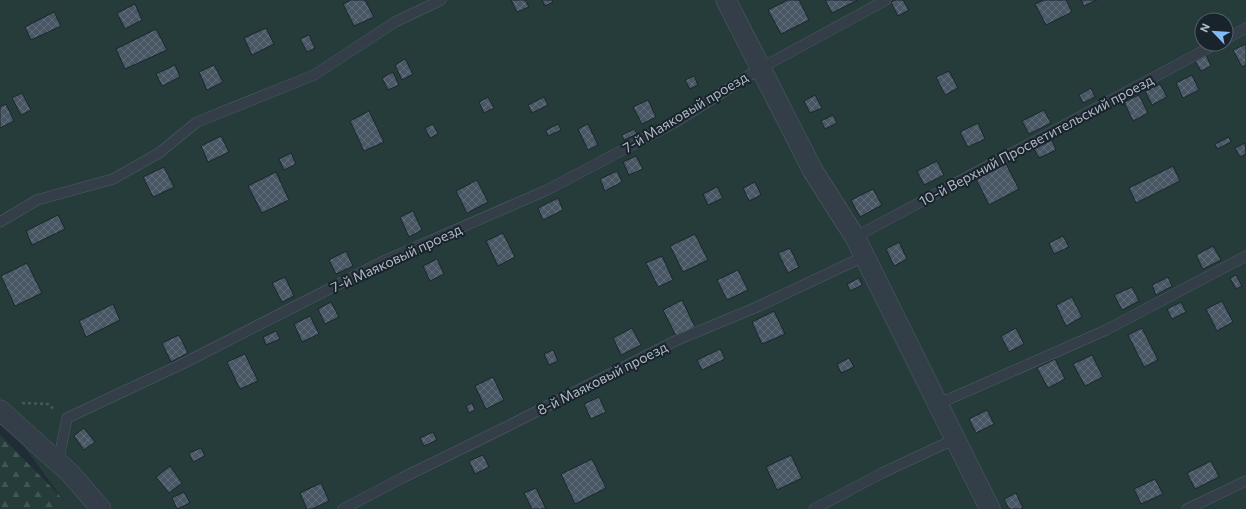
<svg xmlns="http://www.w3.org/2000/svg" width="1246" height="509" viewBox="0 0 1246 509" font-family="Commissioner,sans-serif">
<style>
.forest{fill:url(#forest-firs)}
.green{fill:#253c3b;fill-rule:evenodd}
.building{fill:url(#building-cross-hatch);stroke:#1b252e}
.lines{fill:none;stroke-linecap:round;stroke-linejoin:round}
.service-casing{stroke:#515c66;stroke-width:11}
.minor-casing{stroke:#515c66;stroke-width:21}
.path{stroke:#445959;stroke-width:2.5;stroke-dasharray:3 3;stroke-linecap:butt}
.service{stroke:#343e48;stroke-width:10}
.minor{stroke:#343e48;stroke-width:20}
.labels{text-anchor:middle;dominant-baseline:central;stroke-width:4;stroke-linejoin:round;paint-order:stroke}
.street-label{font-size:14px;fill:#aeb9c5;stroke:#19232c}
</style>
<defs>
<pattern id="forest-firs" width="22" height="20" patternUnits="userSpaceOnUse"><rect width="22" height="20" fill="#253c3b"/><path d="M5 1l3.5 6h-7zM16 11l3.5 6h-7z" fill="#425656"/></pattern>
<pattern id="building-cross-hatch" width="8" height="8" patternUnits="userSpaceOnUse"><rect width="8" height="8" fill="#485763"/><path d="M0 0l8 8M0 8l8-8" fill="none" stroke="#606d78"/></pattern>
</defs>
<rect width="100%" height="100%" fill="#202d37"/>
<!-- forest -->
<polygon class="forest" points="0,435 60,496 70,509 0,509"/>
<!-- green -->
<path class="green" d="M0,0H1246V509H70L0,414ZM1202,20H1226V44H1202Z"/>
<!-- building -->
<g class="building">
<polygon points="351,0 365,0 374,17 354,26 343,4"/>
<polygon points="511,0 525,0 529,7 517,12"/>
<polygon points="542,0 552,0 553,2 545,6"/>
<polygon points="788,0 799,0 809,20 781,34 768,10"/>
<polygon points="825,0 858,0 832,13"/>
<polygon points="896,0 903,0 909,10 898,16 891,2"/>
<polygon points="1044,0 1066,0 1072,12 1046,25 1035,4"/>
<polygon points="1081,0 1097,0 1084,6"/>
<polygon points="135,4 142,20 125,29 117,13"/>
<polygon points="54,12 61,26 31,40 25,27"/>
<polygon points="266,28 274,44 252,55 244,38"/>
<polygon points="156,29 167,50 125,69 116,49"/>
<polygon points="309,35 315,48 307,52 300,39"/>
<polygon points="1246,44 1246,65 1242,67 1233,50"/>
<polygon points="1206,55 1211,66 1201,71 1195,61"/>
<polygon points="405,59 413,74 402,80 395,65"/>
<polygon points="175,65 180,77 162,86 156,74"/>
<polygon points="214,65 223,82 207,90 199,72"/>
<polygon points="949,71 958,88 945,95 936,77"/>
<polygon points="393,72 399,85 388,90 382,78"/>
<polygon points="1192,75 1199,90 1183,98 1176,83"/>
<polygon points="694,76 698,85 690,89 685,80"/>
<polygon points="1160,84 1167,97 1152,105 1145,91"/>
<polygon points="1091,88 1095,97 1083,103 1079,95"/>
<polygon points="22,93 31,110 21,115 12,98"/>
<polygon points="815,95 822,108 810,113 804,101"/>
<polygon points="1139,95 1148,113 1133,121 1124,102"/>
<polygon points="488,97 494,108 484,113 479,102"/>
<polygon points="544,97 548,105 532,113 528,105"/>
<polygon points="648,100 656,117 642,124 633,107"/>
<polygon points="6,104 14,121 0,128 0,107"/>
<polygon points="1044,110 1051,123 1029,134 1022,121"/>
<polygon points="369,111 384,142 364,151 350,121"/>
<polygon points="833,115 837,123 825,129 821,121"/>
<polygon points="978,123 985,139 968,147 960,132"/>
<polygon points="433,124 438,134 430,138 425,128"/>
<polygon points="558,124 561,130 548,136 546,130"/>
<polygon points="588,124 598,145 588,150 578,129"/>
<polygon points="634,129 637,134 624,140 622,135"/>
<polygon points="221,136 229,152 208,162 201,146"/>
<polygon points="1229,137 1231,142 1217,149 1215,144"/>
<polygon points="1052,140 1056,150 1039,158 1034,149"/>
<polygon points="1245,143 1246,154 1240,157 1235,148"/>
<polygon points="291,153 296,164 284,170 279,159"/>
<polygon points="636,156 643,169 629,175 623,162"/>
<polygon points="937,161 944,175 924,185 917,171"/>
<polygon points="1006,164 1019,189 989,205 976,179"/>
<polygon points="1173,166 1180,181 1136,203 1129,188"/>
<polygon points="164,167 174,187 153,197 143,177"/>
<polygon points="617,171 622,182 605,191 600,179"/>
<polygon points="276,172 289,200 262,213 248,186"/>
<polygon points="477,180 488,202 467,213 456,191"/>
<polygon points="755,182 761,195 749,201 743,188"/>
<polygon points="717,187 723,198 708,205 703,194"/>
<polygon points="873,189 882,205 860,217 851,200"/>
<polygon points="558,198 563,210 543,220 538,208"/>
<polygon points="413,211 422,230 409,237 400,217"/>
<polygon points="58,215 65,229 32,245 26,231"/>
<polygon points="503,233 515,257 498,266 486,241"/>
<polygon points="695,234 708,260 683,272 670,246"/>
<polygon points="1063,236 1069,247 1054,254 1049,243"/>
<polygon points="899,242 907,259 894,266 886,249"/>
<polygon points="1213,246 1221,260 1203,269 1196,255"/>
<polygon points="790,248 799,267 788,273 778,253"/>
<polygon points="346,251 353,266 336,274 329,260"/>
<polygon points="662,256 673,280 658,287 646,263"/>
<polygon points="437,259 444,274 430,281 423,266"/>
<polygon points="27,263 42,293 15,306 1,276"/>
<polygon points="738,270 748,290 727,300 717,280"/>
<polygon points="1236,275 1242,286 1236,289 1230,278"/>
<polygon points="285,277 294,296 282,302 272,283"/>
<polygon points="1168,277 1172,286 1156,295 1152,285"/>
<polygon points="859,278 862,285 850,291 847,284"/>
<polygon points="1132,287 1139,301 1122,310 1114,295"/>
<polygon points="1072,297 1082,317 1066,326 1056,305"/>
<polygon points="682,300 695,327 676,336 663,310"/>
<polygon points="1222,301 1233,322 1217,331 1206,309"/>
<polygon points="331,302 339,317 325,324 318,309"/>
<polygon points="1181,302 1186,312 1172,319 1167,309"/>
<polygon points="113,304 120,320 86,337 79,321"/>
<polygon points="774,311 785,334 762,344 752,322"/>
<polygon points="310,316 319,334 302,342 294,324"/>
<polygon points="632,328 641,345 621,355 613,338"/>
<polygon points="1016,328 1024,344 1009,352 1001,336"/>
<polygon points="1142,328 1158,360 1144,367 1128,335"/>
<polygon points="276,331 280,339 266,345 263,337"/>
<polygon points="179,335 188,353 171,362 162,343"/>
<polygon points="720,349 725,359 702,370 697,360"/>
<polygon points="553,350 558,361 549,365 544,354"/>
<polygon points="245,354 258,381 240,389 227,362"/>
<polygon points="1092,355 1103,377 1085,386 1073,364"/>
<polygon points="849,358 854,367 841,373 837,364"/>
<polygon points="1055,359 1065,379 1048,388 1037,368"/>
<polygon points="493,377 504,400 486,409 475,386"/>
<polygon points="599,397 606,412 591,419 584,404"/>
<polygon points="472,403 475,410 469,413 466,406"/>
<polygon points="987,410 994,424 976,433 969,419"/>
<polygon points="84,428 95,442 84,450 74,436"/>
<polygon points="433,432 437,440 424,446 420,438"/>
<polygon points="201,448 205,456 193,462 189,453"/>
<polygon points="483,455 489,467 475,474 469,461"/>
<polygon points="791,455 802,478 777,490 766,467"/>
<polygon points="592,459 606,488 575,504 561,474"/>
<polygon points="1211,461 1219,477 1195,489 1187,473"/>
<polygon points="170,466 182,483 169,493 156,477"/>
<polygon points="1155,479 1163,494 1141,504 1134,489"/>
<polygon points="321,483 329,501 312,509 307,509 300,493"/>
<polygon points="536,488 546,509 532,509 524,493"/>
<polygon points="184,492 190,503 177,509 172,498"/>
<polygon points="1016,493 1023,508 1020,509 1009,509 1004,499"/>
</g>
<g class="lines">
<defs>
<g id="service">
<polyline points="1226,39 1246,28"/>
<polyline points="0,222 37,200 113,179 159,153 197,122 314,75 395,22 441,0"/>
<polyline points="855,237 1216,44"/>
<polyline points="938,404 1106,330 1246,256"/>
<polyline points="58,463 67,418 182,364 384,261 547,190 674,123 761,68 886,0"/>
<polyline points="343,509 402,478 508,426 675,341 757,307 865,256"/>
<polyline points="814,509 882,473 955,439"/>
<polyline points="1187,509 1246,481"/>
</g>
<g id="minor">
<polyline points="726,0 813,171 855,237 990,509"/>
<polyline points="0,410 70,473 101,509"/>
</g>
</defs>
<!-- service casing -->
<use href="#service" class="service-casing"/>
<!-- minor casing -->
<use href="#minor" class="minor-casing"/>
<!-- path -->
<polyline class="path" points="22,403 48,404 55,410"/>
<!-- service -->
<use href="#service" class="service"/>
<!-- minor -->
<use href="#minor" class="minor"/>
</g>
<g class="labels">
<!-- street labels -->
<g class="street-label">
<text transform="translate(685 112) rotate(-31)">7-й Маяковый проезд</text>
<text transform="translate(1036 140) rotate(-28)">10-й Верхний Просветительский проезд</text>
<text transform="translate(396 258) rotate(-25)">7-й Маяковый проезд</text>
<text transform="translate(602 378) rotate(-27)">8-й Маяковый проезд</text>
</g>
</g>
<!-- north arrow -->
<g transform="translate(1214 32) rotate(295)"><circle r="19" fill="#19232c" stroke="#555f69"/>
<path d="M0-3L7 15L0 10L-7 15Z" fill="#81bcf7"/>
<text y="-6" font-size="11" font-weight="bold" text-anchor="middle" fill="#aeb9c5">N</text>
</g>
</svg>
